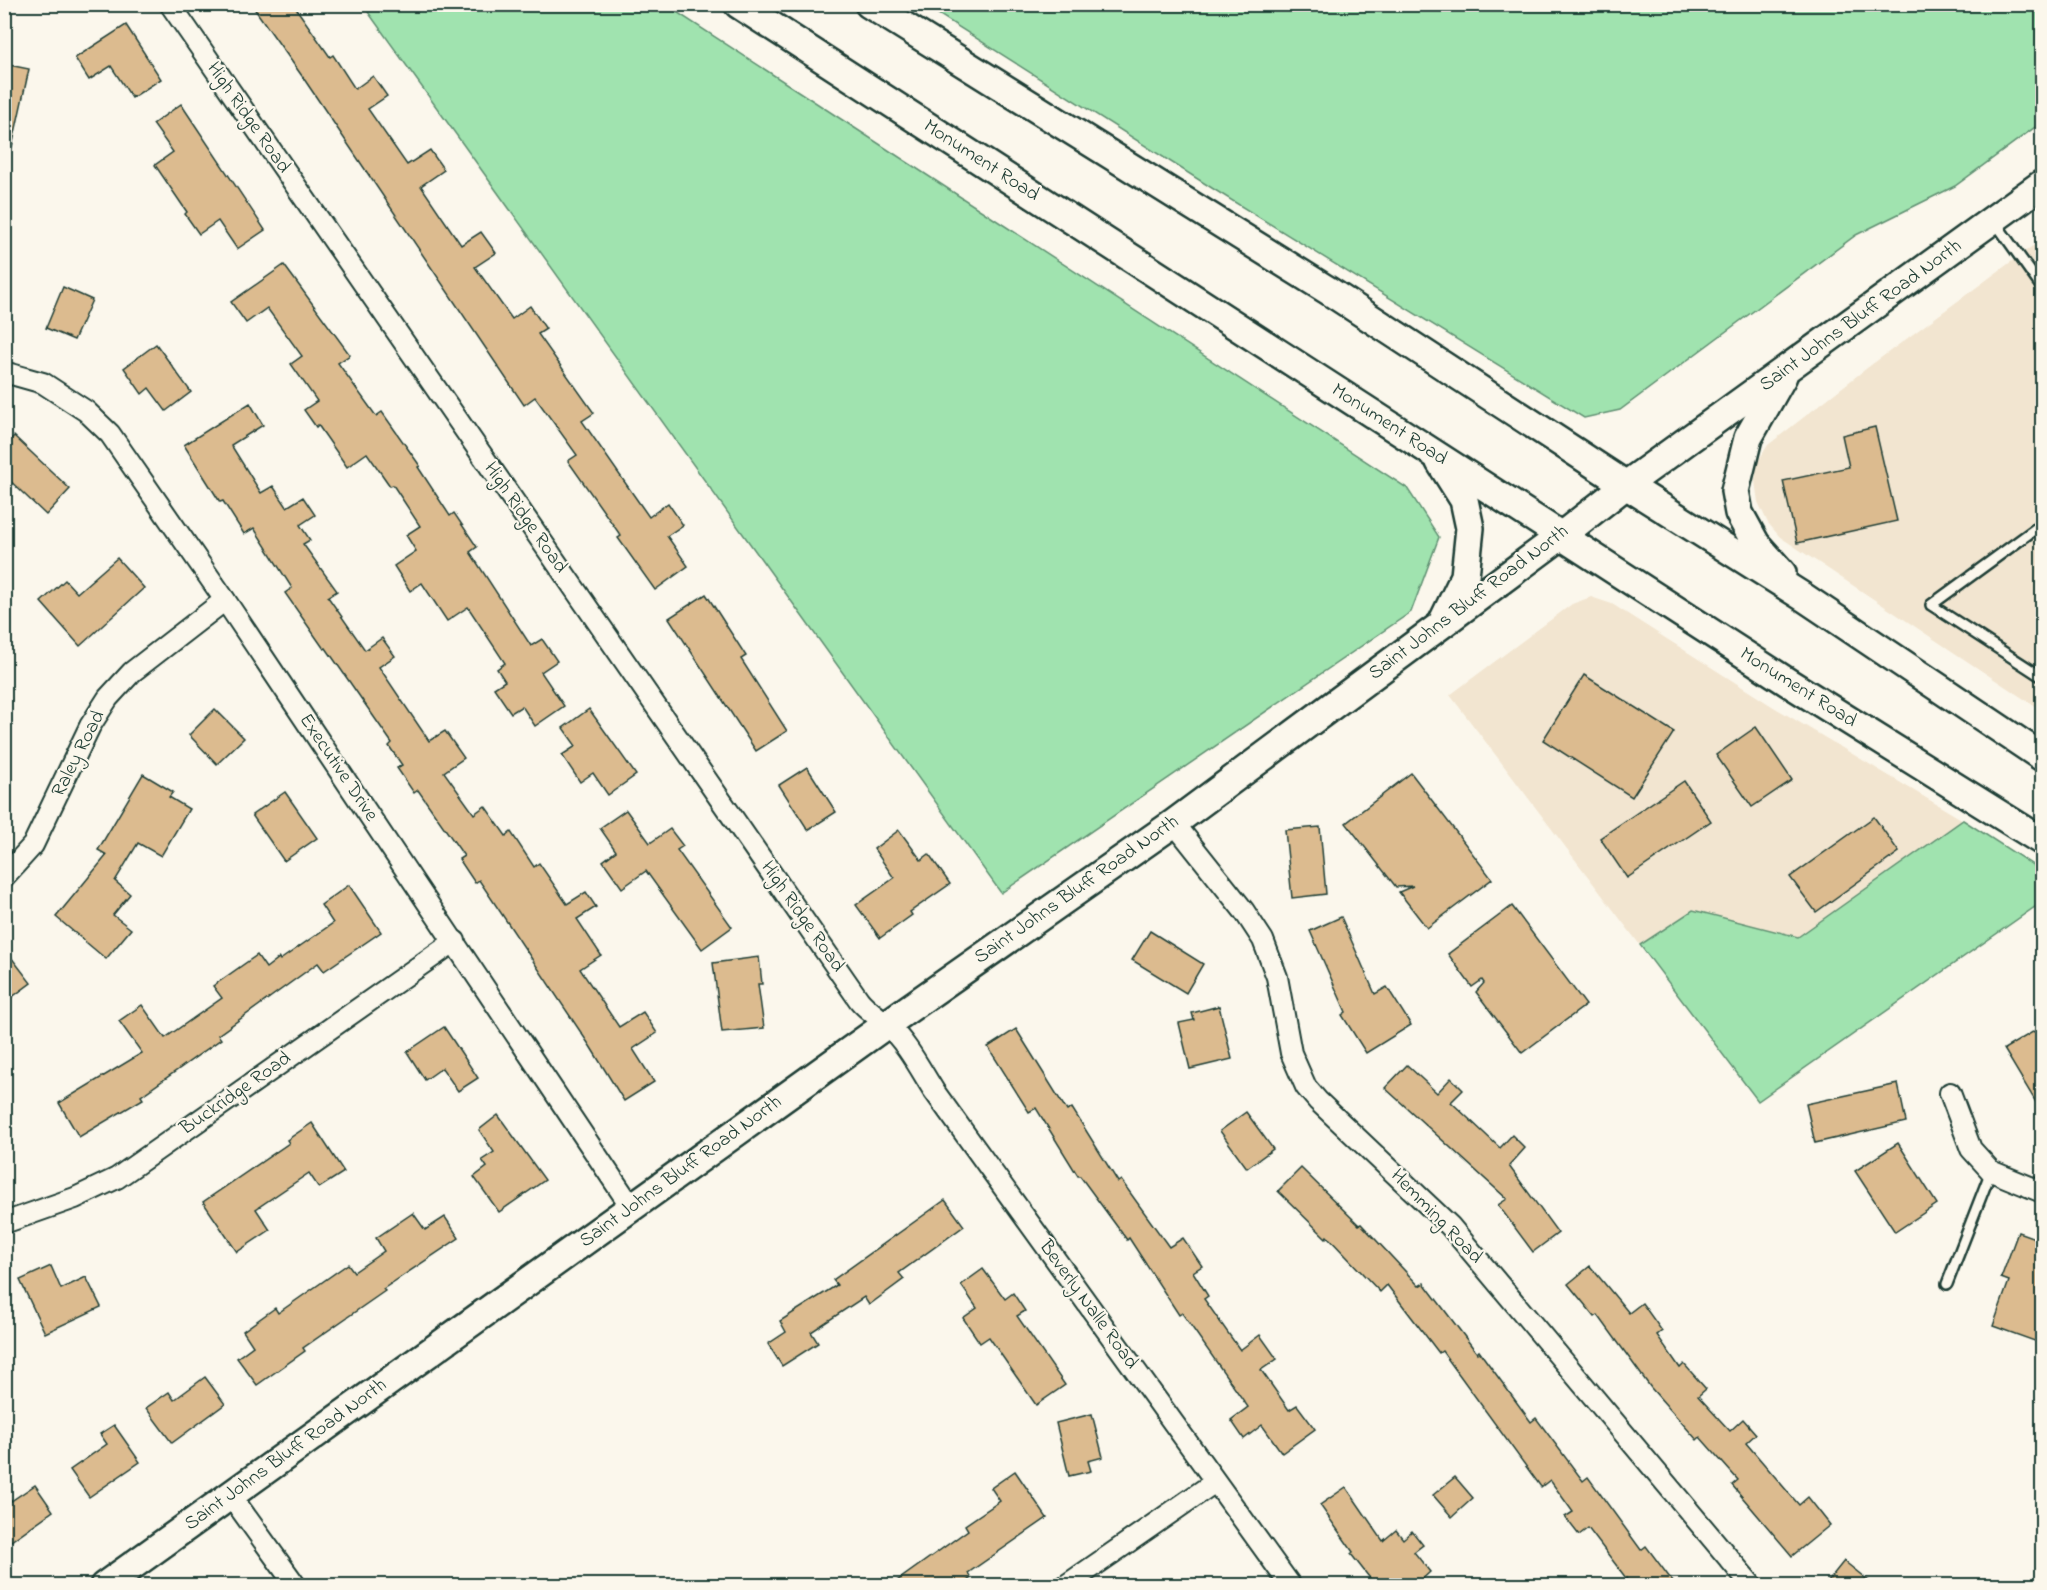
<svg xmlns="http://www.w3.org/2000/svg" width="2047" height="1590" viewBox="0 0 2047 1590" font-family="'Indie Flower',sans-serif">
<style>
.built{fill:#f2e5d0}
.green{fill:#a0e3af;stroke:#609072;stroke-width:1.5}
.building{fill:#dcbb8f;stroke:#1f3d34;stroke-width:1.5}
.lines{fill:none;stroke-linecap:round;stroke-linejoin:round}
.service-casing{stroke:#1f3d34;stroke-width:14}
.minor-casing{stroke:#1f3d34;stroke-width:24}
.secondary-casing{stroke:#1f3d34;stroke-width:32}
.service{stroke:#fbf7ec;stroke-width:9}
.minor{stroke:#fbf7ec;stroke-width:20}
.secondary{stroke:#fbf7ec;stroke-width:27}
.labels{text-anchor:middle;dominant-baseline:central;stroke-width:4.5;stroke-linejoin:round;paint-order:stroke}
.street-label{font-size:20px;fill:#1f3d34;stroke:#fbf7ec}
</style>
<rect width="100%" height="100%" fill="#fbf7ec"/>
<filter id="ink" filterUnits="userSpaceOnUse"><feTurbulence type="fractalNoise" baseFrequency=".0167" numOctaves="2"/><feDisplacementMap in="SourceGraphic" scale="12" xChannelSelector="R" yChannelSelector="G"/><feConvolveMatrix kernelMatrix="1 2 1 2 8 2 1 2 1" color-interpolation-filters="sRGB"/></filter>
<g filter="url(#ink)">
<!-- built -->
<g class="built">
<polygon points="2042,239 2042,711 1780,537 1768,523 1758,502 1755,481 1757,463 1768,445 1867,368"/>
<polygon points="1591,597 1612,604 1772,706 1963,820 1798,938 1694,910 1640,945 1450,695 1572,604"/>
</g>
<!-- green -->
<g class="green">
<polygon points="363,5 666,5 1407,488 1439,537 1411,612 1001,893"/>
<polygon points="924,5 2042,5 2042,122 1955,186 1856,235 1620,410 1584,418 1215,190"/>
<polygon points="1963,820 2042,871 2042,902 1758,1101 1640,945 1693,910 1798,937"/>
</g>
<!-- building -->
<g class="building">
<polygon points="251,4 293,4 330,57 333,55 355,89 373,76 387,96 368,109 407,165 430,150 444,170 421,186 461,245 481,232 496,253 475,267 512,319 530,306 546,329 538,334 594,413 582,421 649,517 668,503 683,525 667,536 688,566 655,590 618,538 621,536 568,461 577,455 535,397 524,405 302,76"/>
<polygon points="126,25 161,79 132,98 111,66 89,80 75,58"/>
<polygon points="4,64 29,69 12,147 4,146"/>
<polygon points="181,104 265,230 237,249 218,221 199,234 185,214 187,212 155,165 173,152 153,124"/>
<polygon points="284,265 350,355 338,363 376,416 382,412 420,466 418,467 450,516 454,513 477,547 470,552 531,646 542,639 557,661 541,672 564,706 535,726 522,706 511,713 494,688 505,681 497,669 505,663 468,607 447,621 422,583 410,591 394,566 416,551 406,535 420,526 393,485 390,486 367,453 347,467 318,425 316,427 304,410 317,401 291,364 302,356 267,308 246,323 231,302"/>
<polygon points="63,287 92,300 74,340 46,328"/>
<polygon points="156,344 191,392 166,411 149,388 142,394 124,368"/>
<polygon points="250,403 263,425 231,445 261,493 273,486 287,507 303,497 315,515 300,525 310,540 303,544 337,591 328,597 365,650 382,638 395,656 379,667 429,741 445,731 464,758 444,772 474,814 485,806 506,836 511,832 534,867 539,863 567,904 586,892 596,907 577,919 601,955 580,969 619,1027 643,1012 657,1033 633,1049 654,1082 624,1101 590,1046 479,880 475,883 459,859 464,856 418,790 414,793 397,768 402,765 389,746 392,743 326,648 324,649 285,593 292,588 254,528 244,534 223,501 220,502 184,445"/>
<polygon points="1875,427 1897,521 1797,543 1783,481 1849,467 1842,435"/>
<polygon points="14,436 70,489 46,515 4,475 4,446"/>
<polygon points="117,558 144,588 80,646 41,602 65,580 77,593"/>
<polygon points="706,594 746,656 741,659 787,731 756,751 669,618"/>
<polygon points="1584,675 1674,732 1632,797 1543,740"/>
<polygon points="215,709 244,738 217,764 189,735"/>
<polygon points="589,709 636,775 608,795 593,773 580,782 562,755 576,746 563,728"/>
<polygon points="1756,727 1792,780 1752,807 1716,755"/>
<polygon points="807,767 836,812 808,830 779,785"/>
<polygon points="1411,773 1492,879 1427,928 1399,892 1413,886 1396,887 1346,823"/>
<polygon points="143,774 173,792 169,797 189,809 161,856 138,843 115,881 130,894 113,915 131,929 106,959 56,917 107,855 98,850"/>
<polygon points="1684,781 1711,821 1627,878 1600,838"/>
<polygon points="285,792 317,838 284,861 252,815"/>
<polygon points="626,810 650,843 670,829 683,846 677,850 732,927 702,949 646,871 622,888 603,861 616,851 600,828"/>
<polygon points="1874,817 1899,852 1816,912 1790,877"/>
<polygon points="1320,827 1326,894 1292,898 1285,830"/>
<polygon points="899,830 921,860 929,854 950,884 910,912 912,915 880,938 856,905 894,878 874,849"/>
<polygon points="349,885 381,932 324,971 318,963 218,1035 221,1039 141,1096 143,1099 79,1137 59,1103 142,1053 119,1021 142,1005 165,1038 222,998 213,986 257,955 266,968 279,958 280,960 333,923 321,905"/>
<polygon points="1512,906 1586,1005 1522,1053 1476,992 1484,983 1482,980 1472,987 1448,954"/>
<polygon points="1341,917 1375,994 1387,987 1411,1025 1366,1053 1342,1015 1346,1012 1310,931"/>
<polygon points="1150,931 1203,964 1186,993 1132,960"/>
<polygon points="4,948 31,983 4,1003"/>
<polygon points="759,957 762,984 758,984 764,1028 722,1032 713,963"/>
<polygon points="1219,1006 1232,1059 1190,1069 1179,1023 1194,1020 1192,1013"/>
<polygon points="2043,1026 2043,1114 2004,1049"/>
<polygon points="444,1027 478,1078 458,1091 442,1068 425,1080 407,1052"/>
<polygon points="1016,1029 1067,1111 1072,1108 1118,1182 1121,1180 1169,1247 1183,1238 1202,1266 1193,1272 1208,1296 1204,1299 1240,1350 1260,1335 1277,1359 1261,1370 1289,1410 1297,1405 1315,1429 1282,1453 1262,1425 1244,1439 1231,1420 1248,1407 1182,1313 1179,1315 1129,1238 1127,1240 1080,1176 1078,1176 1036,1108 1029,1112 988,1047"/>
<polygon points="1407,1065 1437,1093 1451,1078 1463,1090 1451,1102 1500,1148 1512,1135 1525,1148 1509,1166 1558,1233 1533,1252 1498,1205 1507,1199 1385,1088"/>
<polygon points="1898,1084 1906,1122 1815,1143 1806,1104"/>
<polygon points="1246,1112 1273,1149 1247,1168 1220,1131"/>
<polygon points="498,1115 545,1180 499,1212 474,1177 487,1167 482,1160 494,1152 479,1130"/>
<polygon points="312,1123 344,1172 319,1188 309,1173 256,1209 270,1230 237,1252 203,1202 289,1143 287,1140"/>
<polygon points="1898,1143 1937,1204 1895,1232 1855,1171"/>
<polygon points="1301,1168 1359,1225 1361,1224 1419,1286 1424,1283 1477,1353 1479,1351 1531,1422 1536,1418 1583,1481 1588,1477 1641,1550 1646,1546 1676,1586 1632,1586 1588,1528 1579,1535 1565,1517 1573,1512 1550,1480 1541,1487 1442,1351 1439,1353 1387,1285 1380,1292 1327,1236 1326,1238 1278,1191"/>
<polygon points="945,1200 964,1226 899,1273 904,1279 869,1305 864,1297 811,1332 818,1343 782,1366 768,1344 786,1332 780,1321 837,1285 833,1280"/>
<polygon points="413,1213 425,1230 445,1217 459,1238 383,1289 385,1291 303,1348 305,1351 257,1385 237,1358 253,1346 243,1331 275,1308 278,1313 348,1264 354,1272 384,1251 376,1238"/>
<polygon points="2018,1232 2043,1241 2043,1344 1993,1326 2009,1281 2001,1278"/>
<polygon points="51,1266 61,1289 86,1277 101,1307 45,1333 20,1280"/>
<polygon points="1590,1266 1629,1313 1642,1303 1662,1331 1657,1335 1680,1368 1684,1364 1706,1389 1698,1396 1730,1431 1743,1419 1756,1434 1746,1443 1799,1505 1808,1497 1830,1525 1792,1556 1732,1485 1738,1480 1700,1437 1697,1440 1651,1388 1598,1315 1595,1317 1568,1284"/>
<polygon points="983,1269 1005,1299 1013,1293 1025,1311 1017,1316 1065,1385 1036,1405 989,1337 980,1343 963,1318 977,1308 961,1285"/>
<polygon points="205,1377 225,1404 172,1443 146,1408 169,1392 174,1400"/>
<polygon points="1092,1414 1103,1457 1088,1461 1091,1471 1069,1476 1056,1423"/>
<polygon points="114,1425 140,1462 89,1497 70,1470 107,1444 100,1434"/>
<polygon points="1015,1471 1047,1518 968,1573 971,1578 960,1586 890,1586 968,1530 965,1525 1000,1501 991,1488"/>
<polygon points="1455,1477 1473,1498 1452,1517 1433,1495"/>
<polygon points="35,1485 53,1511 4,1546 4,1506"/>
<polygon points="1346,1487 1383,1541 1396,1530 1403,1539 1412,1531 1423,1545 1414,1552 1430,1572 1415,1586 1376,1586 1351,1554 1353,1552 1320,1505"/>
<polygon points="1844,1561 1875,1586 1824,1586"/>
</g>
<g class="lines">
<defs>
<g id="service">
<polyline points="1995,222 2042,288"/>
<polyline points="2042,524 1931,605 2042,677"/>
<polyline points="1947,1284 1991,1171"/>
</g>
<g id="minor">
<path d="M170,4L859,1000C867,1010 878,1016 887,1025C907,1043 920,1069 934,1091L1291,1586"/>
<polyline points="4,372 43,383 86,411 110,434 225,600 632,1208"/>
<polyline points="1174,823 1244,911 1263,940 1277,977 1291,1053 1306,1087 1318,1101 1450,1226 1752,1586"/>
<polyline points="4,877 33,845 90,726 108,698 132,672 225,600"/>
<polyline points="1950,1093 1971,1149 1991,1171 2042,1192"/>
<polyline points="4,1223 75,1198 117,1178 455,941"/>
<polyline points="231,1496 296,1586"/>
<polyline points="1065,1586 1215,1482"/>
</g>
<g id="secondary">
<polyline points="738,4 1789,683 2042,841"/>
<polyline points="869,4 1329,291 1626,485 1805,598 2042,757"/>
<polyline points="1440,462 1464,500 1470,528 1465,576 1443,621"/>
<polyline points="1782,573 1756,544 1739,513 1735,491 1748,438 1783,376"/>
<polyline points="104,1586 887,1024 1174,823 1561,536 1626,485 2042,184"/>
</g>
</defs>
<!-- service casing -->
<use href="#service" class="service-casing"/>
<!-- minor casing -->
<use href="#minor" class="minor-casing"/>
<!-- secondary casing -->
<use href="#secondary" class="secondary-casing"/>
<!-- service -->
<use href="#service" class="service"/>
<!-- minor -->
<use href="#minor" class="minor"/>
<!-- secondary -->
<use href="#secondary" class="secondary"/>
</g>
</g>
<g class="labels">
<!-- street labels -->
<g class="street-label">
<text transform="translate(248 118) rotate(55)">High Ridge Road</text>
<text transform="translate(981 161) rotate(33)">Monument Road</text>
<text transform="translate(1861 316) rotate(-36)">Saint Johns Bluff Road North</text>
<text transform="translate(1389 425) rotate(33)">Monument Road</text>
<text transform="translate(525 518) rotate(55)">High Ridge Road</text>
<text transform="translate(1469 603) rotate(-37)">Saint Johns Bluff Road North</text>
<text transform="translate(1798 688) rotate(32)">Monument Road</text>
<text transform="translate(79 754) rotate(-63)">Raley Road</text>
<text transform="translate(338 768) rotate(56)">Executive Drive</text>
<text transform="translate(1077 890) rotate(-35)">Saint Johns Bluff Road North</text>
<text transform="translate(802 917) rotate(55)">High Ridge Road</text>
<text transform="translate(236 1094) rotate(-35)">Buckridge Road</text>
<text transform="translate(681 1172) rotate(-36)">Saint Johns Bluff Road North</text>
<text transform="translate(1436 1217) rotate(46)">Hemming Road</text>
<text transform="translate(1088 1305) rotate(54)">Beverly Nalle Road</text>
<text transform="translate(286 1455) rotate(-36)">Saint Johns Bluff Road North</text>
</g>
</g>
<!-- margin -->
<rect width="2047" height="1590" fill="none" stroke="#fbf7ec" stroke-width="24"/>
<rect x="12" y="12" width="2023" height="1566" fill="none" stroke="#1f3d34" stroke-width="2" filter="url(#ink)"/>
</svg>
